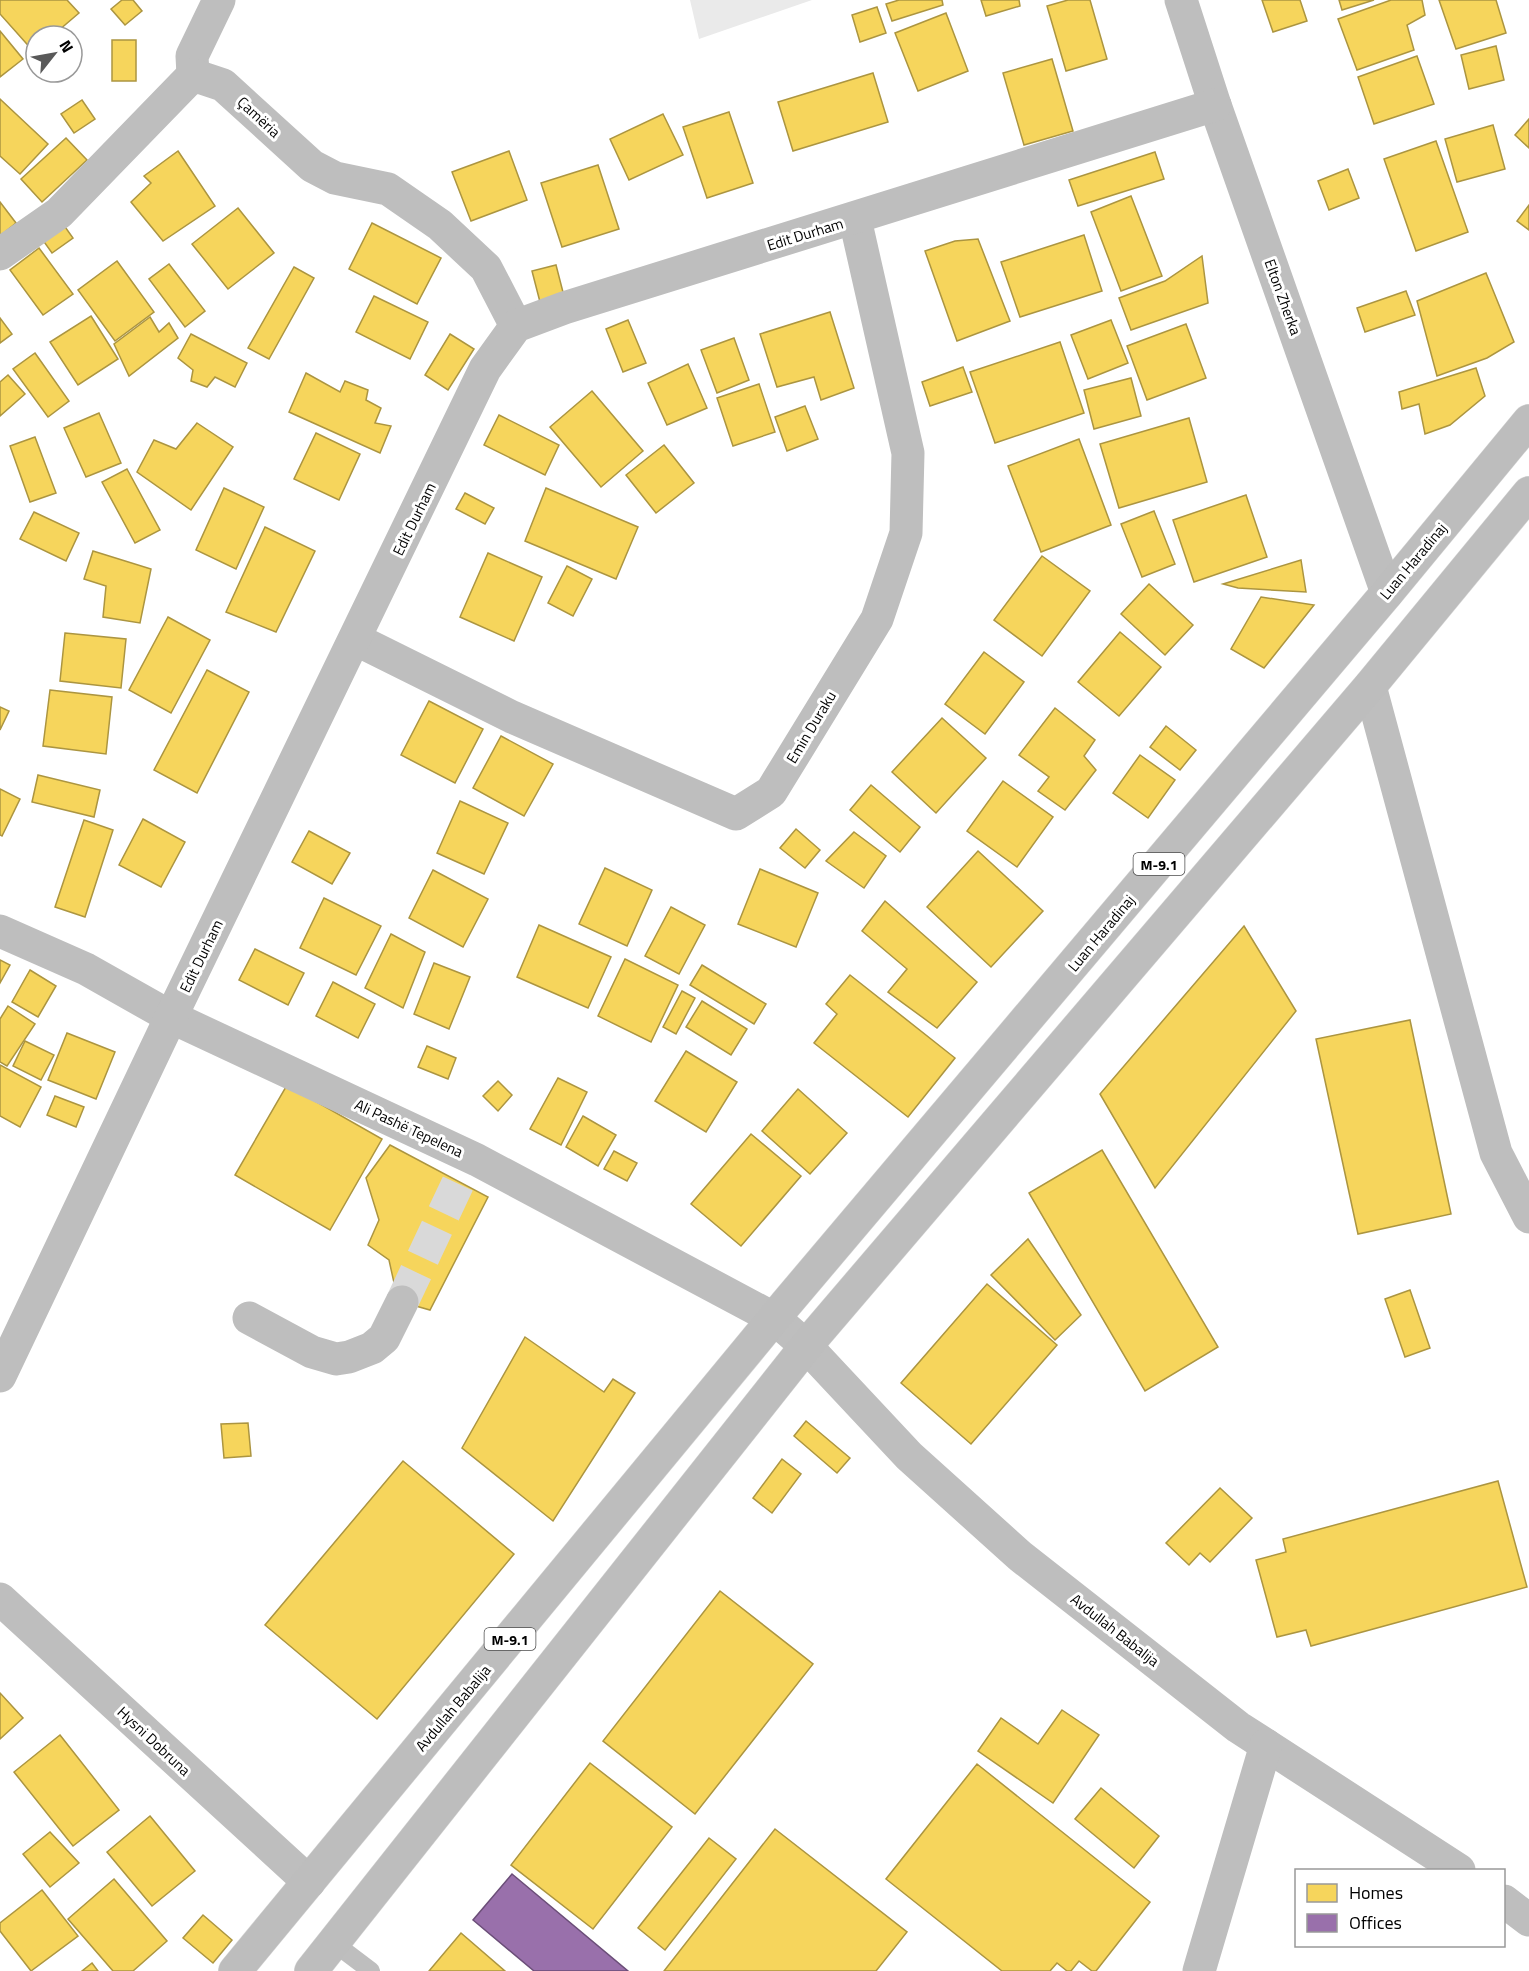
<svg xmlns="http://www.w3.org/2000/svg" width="1529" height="1971" viewBox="0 0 1529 1971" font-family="'Titillium Web',sans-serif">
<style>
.grass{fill:#eaeaea}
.homes{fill:#f6d55c;stroke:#ac9540;stroke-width:1.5}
.offices{fill:#9970ab;stroke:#6b4e78;stroke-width:1.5}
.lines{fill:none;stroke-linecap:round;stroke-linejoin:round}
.minor-tunnel{stroke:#d9d9d9;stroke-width:33;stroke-dasharray:33 16;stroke-linecap:butt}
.primary-casing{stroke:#dbdbdb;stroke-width:34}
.service{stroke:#bebebe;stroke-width:18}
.minor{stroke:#bebebe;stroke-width:33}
.primary{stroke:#bdbdbd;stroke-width:33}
.labels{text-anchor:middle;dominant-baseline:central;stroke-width:6;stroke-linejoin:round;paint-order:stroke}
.shield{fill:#fff;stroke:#4c4c4c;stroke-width:1.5}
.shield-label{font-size:14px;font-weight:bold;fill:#000}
.street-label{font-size:15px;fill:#000;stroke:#fff}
</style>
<rect width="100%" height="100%" fill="#fff"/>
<!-- grass -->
<polygon class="grass" points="690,0 812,0 699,39"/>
<!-- homes -->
<g class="homes">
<polygon points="0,0 67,0 79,13 52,36 36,36 36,51 34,52 0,14"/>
<polygon points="122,0 133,0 142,11 125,25 111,9"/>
<polygon points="899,0 942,0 943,5 892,21 886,4"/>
<polygon points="981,0 1019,0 1020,6 986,16"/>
<polygon points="1068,0 1090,0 1107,59 1066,71 1047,6"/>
<polygon points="1262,0 1300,0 1307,21 1273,32"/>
<polygon points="1339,0 1374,0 1342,10"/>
<polygon points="1391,0 1422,0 1425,15 1407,25 1414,50 1357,70 1338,19"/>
<polygon points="1439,0 1496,0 1506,33 1456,49"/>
<polygon points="877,7 886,33 860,42 852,15"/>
<polygon points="946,13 968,71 918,91 895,33"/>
<polygon points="0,31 23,59 0,77"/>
<rect x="112" y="40" width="24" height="41"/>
<polygon points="1496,46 1504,80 1469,89 1461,55"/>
<polygon points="1417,56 1434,104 1374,124 1358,77"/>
<polygon points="1052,59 1073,131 1024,145 1003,73"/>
<polygon points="873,73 888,122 793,151 778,102"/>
<polygon points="0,99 48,144 20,174 0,156"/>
<polygon points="82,100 95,119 74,133 61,114"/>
<polygon points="729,112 753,183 707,198 683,127"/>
<polygon points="663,114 683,155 629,180 610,139"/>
<polygon points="1529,119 1529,148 1515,135"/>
<polygon points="1493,125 1505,169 1457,182 1445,139"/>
<polygon points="66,138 87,160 42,202 21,179"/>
<polygon points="1436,141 1468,232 1416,251 1384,159"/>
<polygon points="178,151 215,206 163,241 131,202 151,183 144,176"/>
<polygon points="509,151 527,200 471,221 452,172"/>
<polygon points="1155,152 1164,179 1078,206 1069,180"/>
<polygon points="598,165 619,229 562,247 541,183"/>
<polygon points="1348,169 1359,198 1329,210 1318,181"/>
<polygon points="1131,196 1162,276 1121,291 1091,212"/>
<polygon points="0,202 16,223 0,236"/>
<polygon points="1529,205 1529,230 1517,221"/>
<polygon points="238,208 274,253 228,289 192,244"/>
<polygon points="372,223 441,258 417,304 349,269"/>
<polygon points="63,224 73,238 52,253 42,239"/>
<polygon points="1084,235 1102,291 1020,317 1001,262"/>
<polygon points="978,239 1010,321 957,341 925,251 955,241"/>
<polygon points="39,248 73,294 43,315 10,270"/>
<polygon points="1202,256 1208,303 1131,330 1119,298 1165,281"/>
<polygon points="117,261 154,312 115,341 78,290"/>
<polygon points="169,264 205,311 185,327 149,279"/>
<polygon points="556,265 564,296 540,302 532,271"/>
<polygon points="294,267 314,278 269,359 248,348"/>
<polygon points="1486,273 1514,342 1487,358 1437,376 1417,301"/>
<polygon points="1406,291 1415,315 1365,332 1357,308"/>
<polygon points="374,296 428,322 410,359 356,332"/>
<polygon points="830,312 854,388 821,400 814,377 777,387 760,334"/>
<polygon points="91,316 118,359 78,385 50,342"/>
<polygon points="150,317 159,332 169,323 178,338 129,376 114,344"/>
<polygon points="0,318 12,334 0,343"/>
<polygon points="628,320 646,363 623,372 606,329"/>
<polygon points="1111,320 1128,363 1088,379 1071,335"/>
<polygon points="1186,324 1206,378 1147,400 1127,346"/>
<polygon points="191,334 247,363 235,387 215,377 207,387 191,381 193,370 178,358"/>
<polygon points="450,334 474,349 448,390 425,375"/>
<polygon points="734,338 749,380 717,393 701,350"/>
<polygon points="1060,342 1084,413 995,443 970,372"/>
<polygon points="35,353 69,401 48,417 13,369"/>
<polygon points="688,364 707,408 667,425 648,383"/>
<polygon points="963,367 972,392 930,406 922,382"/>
<polygon points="1476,368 1485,396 1450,425 1425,434 1419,404 1402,409 1399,392"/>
<polygon points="306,373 340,392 345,381 368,390 366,400 381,408 375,423 391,426 380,453 289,412"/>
<polygon points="8,375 25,394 0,416 0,382"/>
<polygon points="1131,378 1141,416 1094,429 1084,390"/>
<polygon points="759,384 775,432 733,446 717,398"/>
<polygon points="592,391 643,451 601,487 550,427"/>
<polygon points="805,406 818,439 787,451 775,417"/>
<polygon points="99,413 121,463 86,477 64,428"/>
<polygon points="499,415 559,445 545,475 484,445"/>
<polygon points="1189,418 1207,482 1119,508 1100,444"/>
<polygon points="197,423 233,447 191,510 137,472 154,440 176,449"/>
<polygon points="316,433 360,454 339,500 294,479"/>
<polygon points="35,437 56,493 30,502 10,446"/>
<polygon points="1079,439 1111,525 1041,552 1008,466"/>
<polygon points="664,445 694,483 656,513 626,475"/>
<polygon points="127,469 160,530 135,543 102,482"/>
<polygon points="224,488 264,507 236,569 196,550"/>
<polygon points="546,488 638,527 616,579 525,541"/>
<polygon points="465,493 494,508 485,524 456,509"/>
<polygon points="1246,495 1267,557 1194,582 1173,520"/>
<polygon points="1154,511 1175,564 1142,577 1121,524"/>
<polygon points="34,512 79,533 66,561 20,539"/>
<polygon points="265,527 315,551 276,632 226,612"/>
<polygon points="93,551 151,569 140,623 103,617 106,586 84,579"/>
<polygon points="488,553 542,577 514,641 460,617"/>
<polygon points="1042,556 1090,591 1042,656 994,620"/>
<polygon points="1301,560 1306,592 1238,588 1223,584"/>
<polygon points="567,566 592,579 573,616 548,603"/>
<polygon points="1149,584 1193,625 1165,655 1121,614"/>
<polygon points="1261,597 1314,605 1264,668 1231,649"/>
<polygon points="168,617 210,640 171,713 129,690"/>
<polygon points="1120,632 1161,667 1119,716 1078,682"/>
<polygon points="65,633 126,639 121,688 60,681"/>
<polygon points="984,652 1024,682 985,734 945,704"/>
<polygon points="207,670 249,692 197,793 154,770"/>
<polygon points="50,690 112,697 106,754 43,746"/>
<polygon points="429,701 483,729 455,783 401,755"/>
<polygon points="0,707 9,711 0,730"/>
<polygon points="1055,708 1095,740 1084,756 1096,770 1065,810 1038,791 1049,777 1019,755"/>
<polygon points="942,718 986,758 936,813 892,772"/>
<polygon points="1166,726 1196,750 1180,770 1150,747"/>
<polygon points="501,736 553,764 524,816 473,788"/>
<polygon points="1140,755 1175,780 1148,818 1113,793"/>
<polygon points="38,775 100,790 94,817 32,802"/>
<polygon points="1003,781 1053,817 1017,867 967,831"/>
<polygon points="871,785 920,827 900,852 850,810"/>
<polygon points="0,789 20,799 2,836 0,835"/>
<polygon points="460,801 508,823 484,874 437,853"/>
<polygon points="143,819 185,842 161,887 119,865"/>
<polygon points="84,820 113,830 85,917 55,907"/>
<polygon points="796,829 820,850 805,868 780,848"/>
<polygon points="309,831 350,853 332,884 292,862"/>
<polygon points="854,832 886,856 864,888 826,861"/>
<polygon points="978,851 1043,911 991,967 927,907"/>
<polygon points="605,868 652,890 627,946 579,924"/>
<polygon points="760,869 818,893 796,947 738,924"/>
<polygon points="433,870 488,899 463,947 409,918"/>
<polygon points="324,898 381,926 356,975 300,948"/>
<polygon points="885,901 977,982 937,1028 888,992 907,969 862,931"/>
<polygon points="671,907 705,925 679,974 645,956"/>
<polygon points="539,925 611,957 588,1008 517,977"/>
<polygon points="1244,926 1296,1011 1155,1188 1100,1094"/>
<polygon points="391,934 425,952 403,1008 365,988"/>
<polygon points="255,949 304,973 288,1005 239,980"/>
<polygon points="625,959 678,985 651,1042 598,1016"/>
<polygon points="0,960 10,965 0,983"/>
<polygon points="434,963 470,977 449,1029 414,1014"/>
<polygon points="702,965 766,1004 754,1024 690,985"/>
<polygon points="30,970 56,986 38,1017 12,1002"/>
<polygon points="850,975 955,1058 908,1117 814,1043 837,1014 826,1004"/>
<polygon points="333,982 375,1004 358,1038 316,1016"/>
<polygon points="682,991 695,998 676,1034 663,1027"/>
<polygon points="702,1001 747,1029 731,1055 686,1027"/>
<polygon points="8,1006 35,1024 7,1066 0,1062 0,1019"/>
<polygon points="1410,1020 1451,1214 1358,1234 1316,1039"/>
<polygon points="67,1033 115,1052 96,1099 48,1080"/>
<polygon points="25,1041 54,1055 41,1080 13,1066"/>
<polygon points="427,1046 456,1058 448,1079 418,1067"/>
<polygon points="686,1051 737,1082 706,1132 655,1101"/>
<polygon points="0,1065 41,1087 20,1127 0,1116"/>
<polygon points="558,1078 587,1092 561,1145 530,1129"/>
<polygon points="498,1081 512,1095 498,1111 483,1096"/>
<polygon points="287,1085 382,1139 330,1230 235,1175"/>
<polygon points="798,1089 847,1133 810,1174 762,1131"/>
<polygon points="55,1096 84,1107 76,1127 47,1115"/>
<polygon points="583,1116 616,1135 598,1166 566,1147"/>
<polygon points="751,1134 801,1176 741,1246 691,1204"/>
<polygon points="390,1145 488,1197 430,1310 398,1301 389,1260 368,1245 379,1220 366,1178"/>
<polygon points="1102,1150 1218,1347 1145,1391 1029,1193"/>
<polygon points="614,1151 637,1163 627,1181 604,1169"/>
<polygon points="1028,1239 1081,1315 1055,1340 991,1275"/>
<polygon points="987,1284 1057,1345 971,1444 901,1383"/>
<polygon points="1410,1290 1430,1348 1405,1357 1385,1299"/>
<polygon points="525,1337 604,1392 613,1379 635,1393 553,1521 462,1448"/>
<polygon points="806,1421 850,1458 837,1473 794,1436"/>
<polygon points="248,1423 251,1456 224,1458 221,1424"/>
<polygon points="782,1459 801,1474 772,1513 753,1498"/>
<polygon points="403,1461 514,1554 377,1719 265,1625"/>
<polygon points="1498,1481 1527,1587 1311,1646 1306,1630 1277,1637 1256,1560 1286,1552 1283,1539"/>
<polygon points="1220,1488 1252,1518 1210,1562 1200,1553 1189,1565 1166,1543"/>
<polygon points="720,1591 813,1664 695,1814 603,1741"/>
<polygon points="0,1693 23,1718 0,1739"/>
<polygon points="1062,1710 1099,1735 1053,1803 978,1751 1001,1718 1038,1744"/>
<polygon points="60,1735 119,1810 73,1846 14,1772"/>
<polygon points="590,1763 672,1827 593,1929 511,1865"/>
<polygon points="977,1764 1150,1902 1096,1971 1092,1971 1079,1961 1071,1971 1067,1971 1057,1963 1050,1971 1002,1971 886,1879"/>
<polygon points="1101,1788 1159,1836 1134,1868 1075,1819"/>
<polygon points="150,1816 195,1871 152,1906 107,1852"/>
<polygon points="775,1829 907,1932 876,1971 664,1971"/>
<polygon points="50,1832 79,1863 50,1887 23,1854"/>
<polygon points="709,1838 736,1859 665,1950 638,1928"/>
<polygon points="114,1879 167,1941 133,1971 113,1971 68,1919"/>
<polygon points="42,1890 78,1936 31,1971 0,1931 0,1923"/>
<polygon points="203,1915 232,1940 213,1963 183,1938"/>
<polygon points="461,1933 505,1971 429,1971"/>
<polygon points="92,1963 98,1971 82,1971"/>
</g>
<!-- offices -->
<polygon class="offices" points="512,1874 628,1971 534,1971 473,1920"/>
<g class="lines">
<!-- minor-tunnel -->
<polyline class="minor-tunnel" points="402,1302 459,1181"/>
<defs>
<g id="primary">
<polyline points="235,1971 785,1305 1387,593 1529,421"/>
<polyline points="311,1971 811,1340 1370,686 1529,493"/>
</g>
</defs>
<!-- primary casing -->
<use href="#primary" class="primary-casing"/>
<!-- service -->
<polyline class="service" points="334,1943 371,1971"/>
<!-- minor -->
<g class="minor">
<polyline points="1181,0 1215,105 1387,593"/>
<polyline points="193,75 192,56 219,0"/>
<polyline points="0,254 59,213 193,75 223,85 312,166 335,178 388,189 440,225 486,268 516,326"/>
<polyline points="355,639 512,717 736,814 771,792 877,619 906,533 908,453 855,219"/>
<polyline points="1370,686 1496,1153 1529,1217"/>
<polyline points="0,931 86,969 171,1017 477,1160 775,1319 806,1346 909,1456 1020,1556 1238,1727 1459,1870"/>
<polyline points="249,1318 312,1352 336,1359 349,1357 372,1348 384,1338 402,1302"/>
<polyline points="0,1376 171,1017 485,369 516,326 564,308 1215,105"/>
<polyline points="0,1599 309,1882"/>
<polyline points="1504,1901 1529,1920"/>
<polyline points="1199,1971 1266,1745"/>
</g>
<!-- primary -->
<use href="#primary" class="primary"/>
</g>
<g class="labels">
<!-- shield labels -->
<g class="shield">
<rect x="1133.5" y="853" width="51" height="22" rx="4.5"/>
<rect x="484.5" y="1628" width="51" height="22" rx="4.5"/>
</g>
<g class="shield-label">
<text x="1159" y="864">M-9.1</text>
<text x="510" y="1639">M-9.1</text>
</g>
<!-- street labels -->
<g class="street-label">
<text transform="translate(259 117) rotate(43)">Çamëria</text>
<text transform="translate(805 234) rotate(-17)">Edit Durham</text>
<text transform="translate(1283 297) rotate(70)">Elton Zherka</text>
<text transform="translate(414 519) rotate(-64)">Edit Durham</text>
<text transform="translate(1413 561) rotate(-50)">Luan Haradinaj</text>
<text transform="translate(811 727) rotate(-59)">Emin Duraku</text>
<text transform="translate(1101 933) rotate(-50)">Luan Haradinaj</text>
<text transform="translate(201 956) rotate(-64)">Edit Durham</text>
<text transform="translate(409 1128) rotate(25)">Ali Pashë Tepelena</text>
<text transform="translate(1115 1630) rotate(38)">Avdullah Babalija</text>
<text transform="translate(453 1708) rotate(-50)">Avdullah Babalija</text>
<text transform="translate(154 1741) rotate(43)">Hysni Dobruna</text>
</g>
</g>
<!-- legend -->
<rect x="1295" y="1869" width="210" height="78" fill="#ffffff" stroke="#999999" stroke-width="1.5"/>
<rect x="1307" y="1884" width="30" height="18" fill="#f6d55c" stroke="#999999" stroke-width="1.5"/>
<text x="1349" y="1899" font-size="18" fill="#000000">Homes</text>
<rect x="1307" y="1914" width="30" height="18" fill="#9970ab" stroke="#999999" stroke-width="1.5"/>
<text x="1349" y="1929" font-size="18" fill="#000000">Offices</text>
<!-- north arrow -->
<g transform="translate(54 54) rotate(59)"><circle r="28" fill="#ffffff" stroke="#999999" stroke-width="1.5"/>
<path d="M0-4.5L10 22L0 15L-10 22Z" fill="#595959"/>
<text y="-9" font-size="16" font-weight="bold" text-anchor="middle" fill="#000000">N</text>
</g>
</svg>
